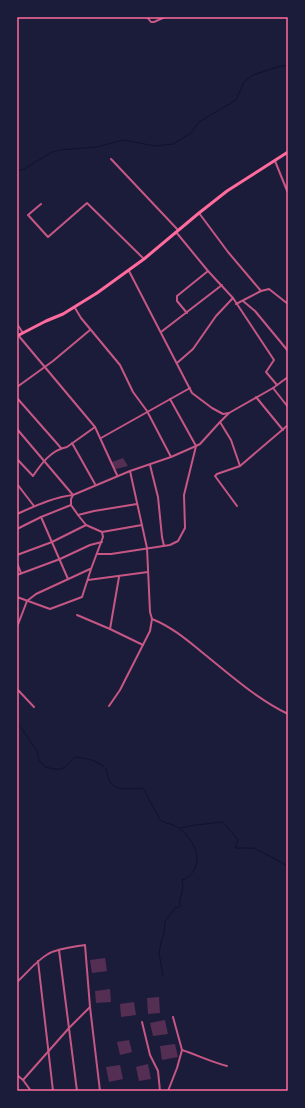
<svg xmlns="http://www.w3.org/2000/svg" width="305" height="1108" viewBox="0 0 305 1108" font-family="Lato,sans-serif">
<style>
.lines{fill:none;stroke-linecap:round;stroke-linejoin:round}
.stream{stroke:#12122b;stroke-width:1}
.building{fill:#542f53}
.pedestrian{stroke:#c65784;stroke-width:1.5}
.minor{stroke:#c65784;stroke-width:2}
.primary{stroke:#ff6b9d;stroke-width:3}
.neatline{fill:none;stroke:#ff6b9d;stroke-width:1.5}
</style>
<rect width="100%" height="100%" fill="#1b1b3a"/>
<g class="lines">
<!-- stream -->
<g class="stream">
<polyline points="17,171 24,169 52,152 60,150 97,147 123,140 155,146 173,144 191,133 199,122 236,100 244,82 253,75 281,66 288,66"/>
<path d="M17,722L37,751L39,760L45,767C61,771 63,771 74,757C87,758 98,760 107,770C108,793 126,789 143,788L160,820C167,824 174,824 180,829C192,839 203,856 194,870C191,875 188,878 182,880C185,890 178,899 180,907L175,908L165,921L164,933L161,942L159,953L163,976"/>
<polyline points="180,828 195,825 223,822 238,840 235,848 254,848 288,866"/>
</g>
</g>
<!-- building -->
<g class="building">
<polygon points="123,458 128,466 116,469 114,467 112,462"/>
<polygon points="105,958 107,971 92,973 90,960"/>
<polygon points="110,989 111,1002 96,1003 95,991"/>
<polygon points="159,997 160,1013 148,1014 147,998"/>
<polygon points="134,1002 136,1015 121,1017 120,1004"/>
<polygon points="165,1020 168,1034 153,1036 150,1023"/>
<polygon points="129,1040 132,1052 120,1055 117,1042"/>
<polygon points="175,1044 178,1057 162,1060 160,1046"/>
<polygon points="148,1064 151,1079 139,1081 136,1067"/>
<polygon points="120,1065 123,1079 109,1082 106,1067"/>
</g>
<g class="lines">
<!-- pedestrian -->
<polyline class="pedestrian" points="78,1091 80,1091"/>
<!-- minor -->
<g class="minor">
<polyline points="147,17 151,22 154,22 165,17"/>
<polyline points="111,159 178,230"/>
<polyline points="275,161 288,193"/>
<polyline points="41,204 28,215 48,237 87,203 144,259"/>
<polyline points="199,213 228,252 261,291"/>
<polyline points="176,232 208,271 233,298 274,360 266,372 277,385"/>
<polyline points="129,271 192,393 212,408 223,414 229,413 273,388 288,377"/>
<polyline points="243,301 255,311 288,351"/>
<polyline points="236,304 261,291 269,289 288,304"/>
<polyline points="75,308 81,318 120,365 133,392 147,411 171,457"/>
<polyline points="187,313 177,301 177,296 208,271"/>
<polyline points="17,324 23,333"/>
<polyline points="161,332 222,285"/>
<polyline points="18,335 95,427 117,475"/>
<polyline points="177,363 193,349 216,316 233,298"/>
<polyline points="17,387 53,361 90,330"/>
<polyline points="273,388 288,407"/>
<polyline points="256,397 283,430"/>
<polyline points="17,398 61,448"/>
<polyline points="220,422 231,440 240,466"/>
<polyline points="17,429 73,495 71,499 71,505 78,515 86,525 102,532 103,537 91,569 82,597 50,609 17,597"/>
<polyline points="101,438 190,388"/>
<polyline points="72,443 95,484"/>
<path d="M17,459L33,476C41,464 51,450 67,447L95,427"/>
<polyline points="150,465 158,497 162,537 164,546"/>
<polyline points="17,484 34,506"/>
<polyline points="237,506 215,476 217,474 240,466 288,425"/>
<path d="M17,514C35,506 54,497 73,495L130,471L171,457L196,446L200,444L220,422L229,413"/>
<polyline points="78,515 94,511 137,504"/>
<polyline points="41,517 68,579"/>
<polyline points="17,529 41,517 71,505"/>
<polyline points="102,532 142,525"/>
<polyline points="98,554 111,554 170,545 178,541 185,528 184,495 196,446 170,399"/>
<polyline points="17,555 52,542 86,525"/>
<polyline points="17,563 21,573"/>
<polyline points="17,575 60,559 90,545 102,542"/>
<polyline points="88,580 148,572"/>
<polyline points="77,615 110,629 143,645"/>
<path d="M152,619C172,627 187,640 203,653C230,675 257,699 288,714"/>
<polyline points="17,627 27,601 36,594 90,569"/>
<polyline points="110,629 119,577"/>
<polyline points="17,689 34,707"/>
<polyline points="109,706 120,690 150,631 152,619 150,612 147,548 130,471"/>
<polyline points="59,950 77,1091"/>
<polyline points="38,961 53,1091"/>
<path d="M17,982C27,973 36,961 48,954C59,948 73,947 85,945L90,1007L100,1091"/>
<polyline points="142,1022 150,1055 158,1071 160,1091"/>
<path d="M182,1050C197,1055 211,1062 227,1066"/>
<polyline points="17,1075 23,1080 31,1091"/>
<polyline points="23,1080 69,1028 90,1007"/>
<polyline points="168,1091 177,1068 182,1050 173,1017"/>
</g>
<!-- primary -->
<polyline class="primary" points="17,336 46,321 63,314 97,293 144,259 199,213 227,191 288,152"/>
</g>
<!-- border -->
<rect width="305" height="1108" fill="none" stroke="#1b1b3a" stroke-width="36"/>
<rect x="18" y="18" width="269" height="1072" class="neatline"/>
</svg>
